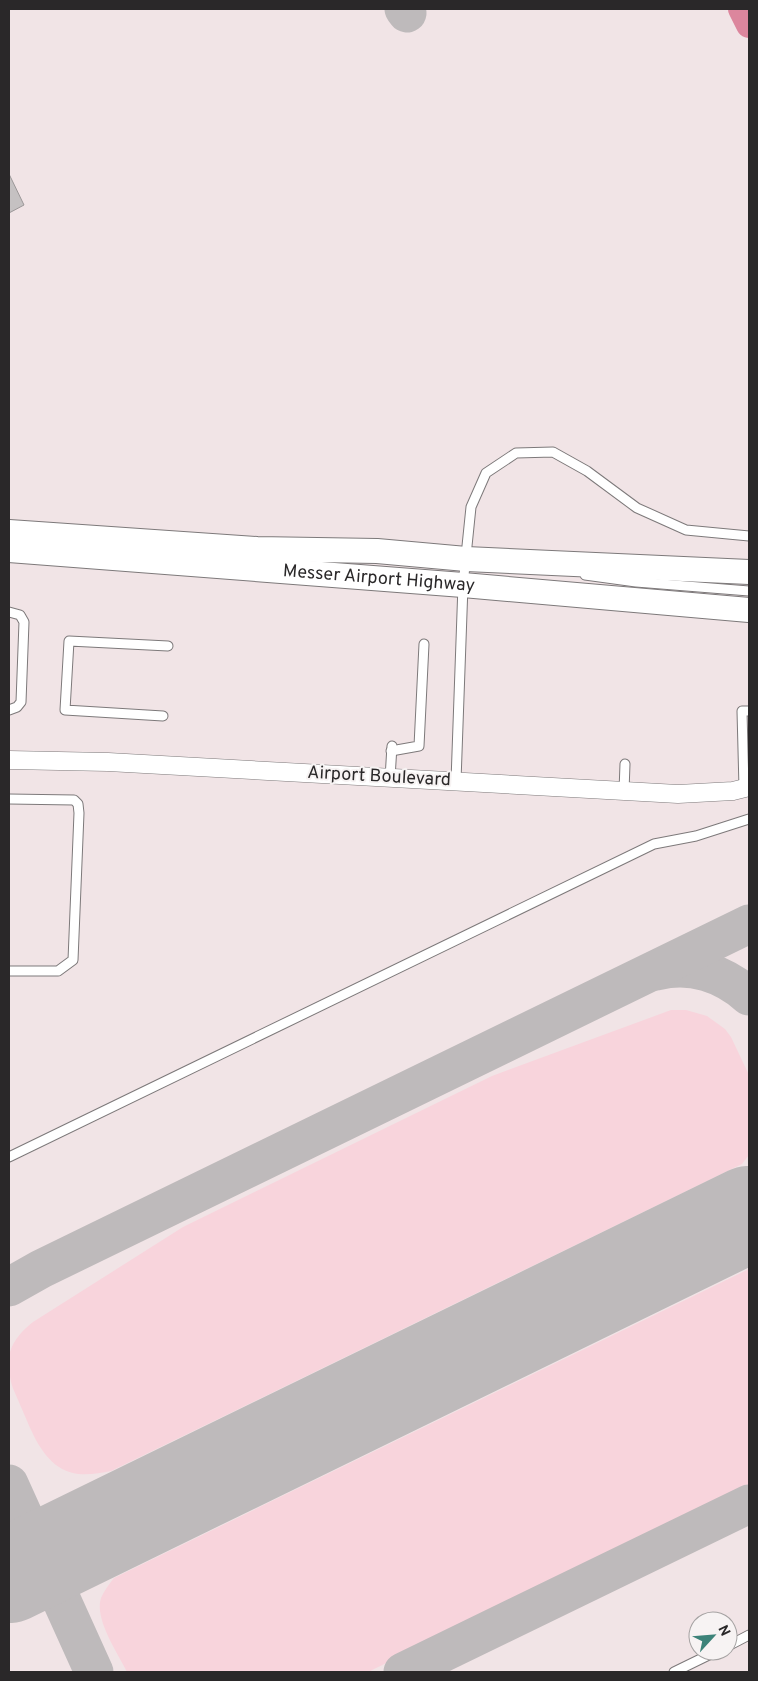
<svg xmlns="http://www.w3.org/2000/svg" width="758" height="1681" viewBox="0 0 758 1681" font-family="Overpass,sans-serif">
<style>
.built{fill:#f1e4e6;fill-rule:evenodd}
.green{fill:#f8d4dc}
.lines{fill:none;stroke-linecap:round;stroke-linejoin:round}
.river{stroke:#dc869d;stroke-width:26}
.taxiway{stroke:#bebabb;stroke-width:39}
.runway{stroke:#bebabb;stroke-width:96}
.building{fill:#c5c1c2;stroke:#9b9798}
.service-casing{stroke:#7d797a;stroke-width:11}
.minor-casing{stroke:#7d797a;stroke-width:19}
.secondary-casing{stroke:#7d797a;stroke-width:26}
.service{stroke:#fff;stroke-width:9}
.minor{stroke:#fff;stroke-width:18}
.secondary{stroke:#fff;stroke-width:24}
.labels{text-anchor:middle;dominant-baseline:central;stroke-width:4;stroke-linejoin:round;paint-order:stroke}
.street-label{font-size:18px;fill:#2a2829;stroke:#f7f3f3}
</style>
<rect width="100%" height="100%" fill="#f7f3f3"/>
<!-- built -->
<path class="built" d="M9,9H749V1672H9ZM698,1621H728V1651H698Z"/>
<!-- green -->
<g class="green">
<path d="M671,1010H686L707,1016L725,1029L731,1037L749,1075V1155L742,1164L111,1471C94,1474 76,1478 59,1467C39,1454 30,1427 21,1407C18,1399 13,1390 11,1382C9,1373 8,1361 10,1352C14,1339 23,1330 33,1322L183,1227L492,1076Z"/>
<path d="M749,1269V1486L368,1672H127C118,1653 94,1619 101,1598C104,1591 109,1584 114,1578Z"/>
</g>
<g class="lines">
<!-- river -->
<polyline class="river" points="741,9 749,25"/>
<!-- taxiway -->
<g class="taxiway">
<polyline points="404,9 407,13"/>
<path d="M657,971C691,962 724,974 749,996"/>
<polyline points="9,1287 41,1269 749,924"/>
<polyline points="9,1484 94,1672"/>
<polyline points="403,1672 749,1504"/>
</g>
<!-- runway -->
<polyline class="runway" points="9,1575 749,1214"/>
</g>
<!-- building -->
<polygon class="building" points="9,174 24,205 9,213"/>
<g class="lines">
<defs>
<g id="service">
<polyline points="585,575 636,582 749,591"/>
<polyline points="9,612 20,615 24,622 21,702 17,707 9,710"/>
<polyline points="163,716 65,710 69,641 168,646"/>
<polyline points="391,751 419,746 424,644"/>
<polyline points="390,778 392,746"/>
<polyline points="456,781 463,585 471,507 486,473 516,453 553,452 587,471 637,508 686,530 749,536"/>
<polyline points="744,788 742,711 749,711"/>
<polyline points="624,791 625,764"/>
<polyline points="9,799 74,800 78,804 79,813 73,960 58,971 9,971"/>
<polyline points="9,1157 654,844 696,836 749,819"/>
<polyline points="728,1646 749,1635"/>
<polyline points="674,1672 717,1651"/>
</g>
<polyline id="minor" points="9,760 108,762 678,794 733,791 749,787"/>
<g id="secondary">
<polyline points="9,532 257,549 377,551 466,559 749,572"/>
<path id="s1" d="M9,550L463,585L749,610"/>
</g>
</defs>
<!-- service casing -->
<use href="#service" class="service-casing"/>
<!-- minor casing -->
<use href="#minor" class="minor-casing"/>
<!-- secondary casing -->
<use href="#secondary" class="secondary-casing"/>
<!-- service -->
<use href="#service" class="service"/>
<!-- minor -->
<use href="#minor" class="minor"/>
<!-- secondary -->
<use href="#secondary" class="secondary"/>
</g>
<g class="labels">
<!-- street labels -->
<g class="street-label">
<text stroke="none"><textPath href="#s1" startOffset="371">Messer Airport Highway</textPath></text>
<text transform="translate(379 777) rotate(3)">Airport Boulevard</text>
</g>
</g>
<!-- border -->
<rect width="758" height="1681" fill="none" stroke="#2a2829" stroke-width="20"/>
<!-- north arrow -->
<g transform="translate(713 1636) rotate(64)"><circle r="24" fill="#f7f3f3" stroke="#a5a2a2"/>
<path d="M0-4L9 19L0 12L-9 19Z" fill="#3d8379"/>
<text y="-8" font-size="14" font-weight="bold" text-anchor="middle" fill="#2a2829">N</text>
</g>
</svg>
